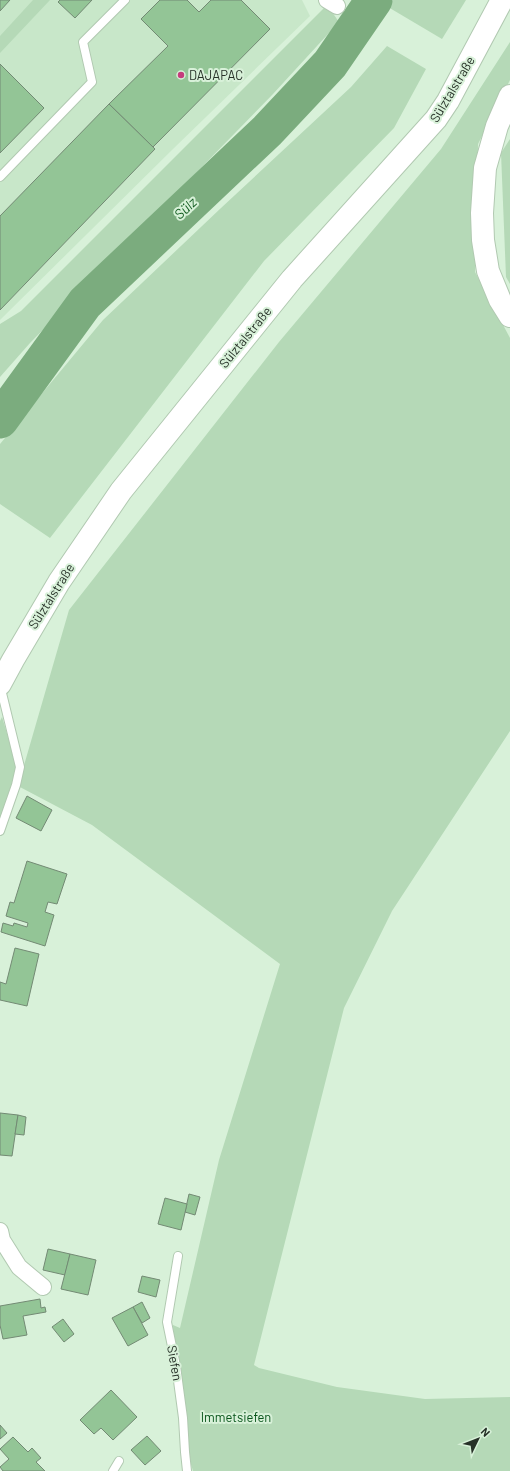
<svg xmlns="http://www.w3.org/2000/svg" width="510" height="1471" viewBox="0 0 510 1471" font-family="Barlow,sans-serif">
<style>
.built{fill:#c8e7c9}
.green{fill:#b5d9b7}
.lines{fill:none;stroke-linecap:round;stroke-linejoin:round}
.river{stroke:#7bac7e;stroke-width:37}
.building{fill:#93c596;stroke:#738a74}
.lane-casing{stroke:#b1c9b1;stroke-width:10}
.street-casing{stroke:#b1c9b1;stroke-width:18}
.secondary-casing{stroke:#b1c9b1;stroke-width:24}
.lane{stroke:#fff;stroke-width:8}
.street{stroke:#fff;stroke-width:16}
.secondary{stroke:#fff;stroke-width:22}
.poi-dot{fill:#c53d7c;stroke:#d8f1d9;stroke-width:1.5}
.labels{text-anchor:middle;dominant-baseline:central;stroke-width:4;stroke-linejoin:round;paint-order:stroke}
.poi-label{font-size:13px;fill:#273128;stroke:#d8f1d9;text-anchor:start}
.street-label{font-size:13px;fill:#273128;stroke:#d8f1d9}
.park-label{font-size:13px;fill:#08551b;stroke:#d8f1d9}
.water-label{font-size:14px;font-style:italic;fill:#145d22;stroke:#d8f1d9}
</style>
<rect width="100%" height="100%" fill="#d8f1d9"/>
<!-- built -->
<polygon class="built" points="0,0 302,0 310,16 173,149 0,320"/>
<!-- green -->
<g class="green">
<polygon points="33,0 50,0 0,53 0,36"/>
<polygon points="393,0 466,0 442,39 388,7"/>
<polygon points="327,5 339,22 273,94 30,343 0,377 0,324 21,311"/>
<polygon points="510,42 510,80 478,144 475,272 510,338 510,731 392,911 344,1008 254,1365 259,1368 337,1387 425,1399 510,1397 510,1471 193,1471 183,1438 174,1358 173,1325 180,1328 219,1160 280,964 92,825 18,786 69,610 279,342 441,149"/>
<polygon points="387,46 426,69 394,128 264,261 50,538 0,504 0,444 103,320 221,208 351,87"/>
<polygon points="510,139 510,284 506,277 501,153"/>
<polygon points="2,717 17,766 0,821 0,721"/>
</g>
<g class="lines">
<!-- river -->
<polyline class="river" points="0,420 85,303 267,131 330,64 374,0"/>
</g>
<!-- building -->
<g class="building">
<polygon points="0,0 10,0 0,11"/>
<polygon points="60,0 92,0 75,18 58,2"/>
<polygon points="160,0 187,0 199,12 211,0 241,0 270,29 153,147 109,104 168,46 141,19"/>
<polygon points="0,64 44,108 0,153"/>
<polygon points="109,104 155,149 0,310 0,216"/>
<polygon points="27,796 52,810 41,831 16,818"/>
<polygon points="27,861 67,874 57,904 48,902 45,912 54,915 45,946 1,932 3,923 13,926 14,923 27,927 28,923 6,916 10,902 14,903"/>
<polygon points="15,948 39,954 27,1006 0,1000 0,982 6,984"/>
<polygon points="0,1113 18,1115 12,1156 0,1155"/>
<polygon points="18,1115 26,1117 24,1135 15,1134"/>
<polygon points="189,1194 200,1197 195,1215 185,1212"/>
<polygon points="165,1198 187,1204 181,1230 158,1224"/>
<polygon points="48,1249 70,1254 65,1275 43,1270"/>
<polygon points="70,1254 96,1260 88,1295 61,1289"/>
<polygon points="142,1276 160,1280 156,1297 138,1292"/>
<polygon points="40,1299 41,1308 45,1307 46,1312 23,1316 27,1335 3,1339 0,1325 0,1306"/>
<polygon points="142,1302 150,1318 142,1323 133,1307"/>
<polygon points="133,1307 148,1335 128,1346 112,1318"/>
<polygon points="63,1319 74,1334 64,1342 52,1327"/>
<polygon points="111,1390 137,1417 113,1440 101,1428 94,1434 80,1420"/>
<polygon points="0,1425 7,1433 0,1439"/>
<polygon points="147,1436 161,1451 145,1465 131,1450"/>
<polygon points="13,1437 28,1452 32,1448 41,1458 36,1462 45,1471 3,1471 0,1467 9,1459 0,1449"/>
</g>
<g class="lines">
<defs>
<g id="lane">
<polyline points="0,177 92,82 83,42 125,0"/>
<polyline points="0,685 20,767 16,785 0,831"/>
<polyline points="178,1256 167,1322 176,1366 183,1418 185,1452 187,1471"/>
<polyline points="113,1471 119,1461"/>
</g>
<g id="street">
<polyline points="327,0 337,6"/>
<polyline points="0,1231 2,1240 19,1267 43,1287"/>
</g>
<g id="secondary">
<polyline points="510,96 497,126 485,168 482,213 483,240 488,271 500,300 510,316"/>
<polyline points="0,684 13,660 59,582 121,491 292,279 436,119 448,101 502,0"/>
</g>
</defs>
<!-- lane casing -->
<use href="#lane" class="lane-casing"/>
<!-- street casing -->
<use href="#street" class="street-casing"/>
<!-- secondary casing -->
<use href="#secondary" class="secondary-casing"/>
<!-- lane -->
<use href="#lane" class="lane"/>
<!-- street -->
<use href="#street" class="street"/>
<!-- secondary -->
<use href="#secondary" class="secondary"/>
</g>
<!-- markers -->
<circle class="poi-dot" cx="181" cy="75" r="4"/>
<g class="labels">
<!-- poi labels -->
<g class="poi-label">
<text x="189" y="75">DAJAPAC</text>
</g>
<!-- street labels -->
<g class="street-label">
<text transform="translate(452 89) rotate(-59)">Sülztalstraße</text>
<text transform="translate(245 337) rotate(-51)">Sülztalstraße</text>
<text transform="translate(51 596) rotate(-58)">Sülztalstraße</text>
<text transform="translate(175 1363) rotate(80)">Siefen</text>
</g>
<!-- park labels -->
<g class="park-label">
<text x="236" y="1417">Immetsiefen</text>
</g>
<!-- water labels -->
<g class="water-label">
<text transform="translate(185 208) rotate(-43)">Sülz</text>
</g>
</g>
<!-- north arrow -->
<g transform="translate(478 1439) rotate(47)" stroke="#d8f1d9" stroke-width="3" paint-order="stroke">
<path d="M0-3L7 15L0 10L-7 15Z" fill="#273128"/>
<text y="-6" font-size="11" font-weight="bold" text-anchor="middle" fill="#273128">N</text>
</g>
</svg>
